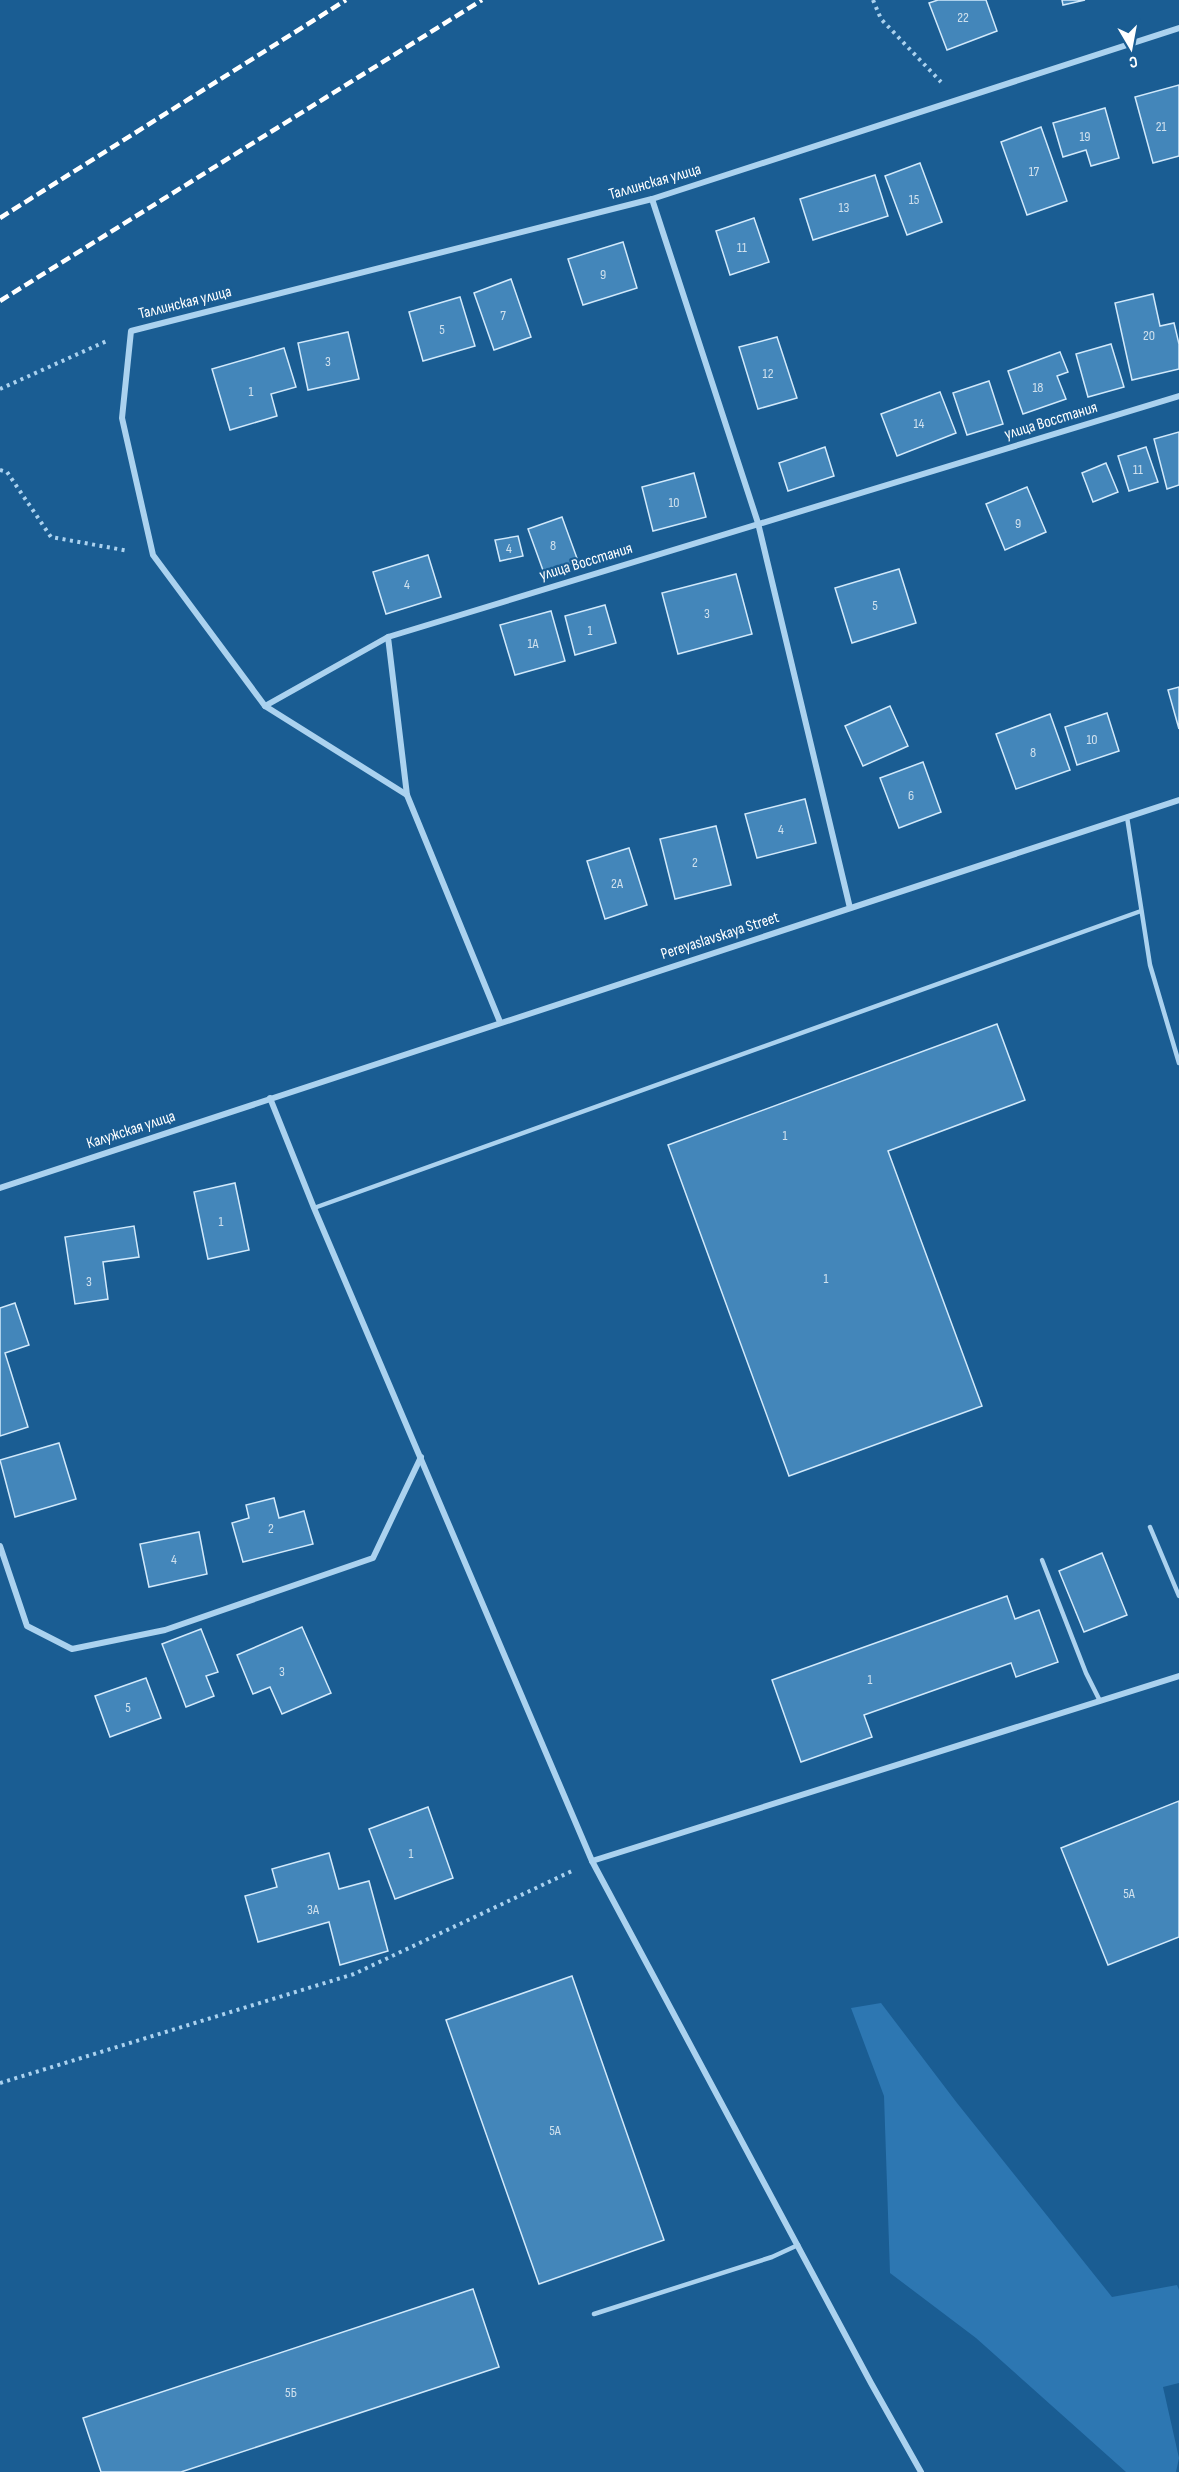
<svg xmlns="http://www.w3.org/2000/svg" width="1179" height="2472" viewBox="0 0 1179 2472" font-family="'Sofia Sans Condensed',sans-serif">
<style>
.green{fill:#2d77b2}
.building{fill:#4386ba;stroke:#d1e9fb;stroke-width:1.5}
.lines{fill:none;stroke-linecap:round;stroke-linejoin:round}
.path{stroke:#abd2ef;stroke-width:4;stroke-dasharray:3 4.5;stroke-linecap:butt}
.lane{stroke:#abd2ef;stroke-width:4.5}
.street{stroke:#abd2ef;stroke-width:6}
.rail{stroke:#fff;stroke-width:4.5;stroke-dasharray:10 4.5;stroke-linecap:butt}
.labels{text-anchor:middle;dominant-baseline:central;stroke-width:4.5;stroke-linejoin:round;paint-order:stroke}
.number-label{font-size:14px;fill:#d0e1ee}
.street-label{font-size:16px;fill:#fff;stroke:#1a5d93}
</style>
<rect width="100%" height="100%" fill="#1a5d93"/>
<!-- green -->
<polygon class="green" points="881,2003 957,2103 1112,2297 1177,2285 1179,2290 1179,2383 1163,2387 1179,2458 1176,2472 1126,2472 976,2338 890,2273 884,2096 851,2008"/>
<!-- building -->
<g class="building">
<polygon points="938,0 986,0 997,31 947,50 929,3"/>
<polygon points="1062,0 1085,0 1063,5"/>
<polygon points="1179,85 1179,156 1153,163 1135,97"/>
<polygon points="1105,108 1119,158 1091,166 1086,150 1063,157 1053,123"/>
<polygon points="1041,127 1067,201 1027,215 1001,142"/>
<polygon points="920,163 942,222 907,235 885,176"/>
<polygon points="875,175 888,216 813,240 800,199"/>
<polygon points="754,218 769,262 730,275 716,231"/>
<polygon points="623,242 637,288 583,305 568,259"/>
<polygon points="511,279 531,337 494,350 474,293"/>
<polygon points="1153,294 1160,326 1174,323 1179,344 1179,369 1132,380 1115,303"/>
<polygon points="460,297 475,346 423,361 409,312"/>
<polygon points="348,332 359,379 308,390 298,343"/>
<polygon points="777,337 797,398 758,409 739,347"/>
<polygon points="1111,344 1124,387 1088,397 1076,354"/>
<polygon points="284,348 296,387 271,394 277,416 230,430 212,369"/>
<polygon points="1060,352 1068,372 1057,376 1066,399 1023,414 1008,371"/>
<polygon points="989,381 1003,424 967,435 953,393"/>
<polygon points="940,392 956,433 897,456 881,414"/>
<polygon points="1179,432 1179,485 1167,489 1154,439"/>
<polygon points="825,447 834,476 788,491 779,463"/>
<polygon points="1146,447 1158,482 1129,491 1118,456"/>
<polygon points="1106,463 1118,492 1093,502 1082,473"/>
<polygon points="694,473 706,517 653,531 642,487"/>
<polygon points="1027,487 1046,532 1005,550 986,504"/>
<polygon points="562,517 578,561 544,573 528,529"/>
<polygon points="518,536 523,556 500,561 495,540"/>
<polygon points="428,555 441,597 386,614 373,572"/>
<polygon points="899,569 916,623 852,643 835,588"/>
<polygon points="736,574 752,634 678,654 662,593"/>
<polygon points="605,605 616,643 575,655 565,616"/>
<polygon points="551,611 565,661 515,675 500,625"/>
<polygon points="1179,687 1179,729 1168,690"/>
<polygon points="890,706 908,746 863,766 845,726"/>
<polygon points="1107,713 1119,751 1077,765 1065,727"/>
<polygon points="1050,714 1070,770 1016,789 996,734"/>
<polygon points="923,762 941,812 899,828 880,778"/>
<polygon points="805,799 816,843 757,858 745,814"/>
<polygon points="716,826 731,885 675,899 660,839"/>
<polygon points="629,848 647,905 605,919 587,861"/>
<polygon points="997,1024 1025,1100 888,1151 982,1406 789,1476 668,1145"/>
<polygon points="235,1183 249,1250 208,1259 194,1192"/>
<polygon points="134,1226 139,1257 103,1262 108,1299 75,1304 65,1237"/>
<polygon points="15,1303 29,1345 5,1353 28,1427 0,1436 0,1308"/>
<polygon points="59,1443 76,1499 15,1517 0,1460"/>
<polygon points="274,1498 279,1518 304,1511 313,1544 243,1562 232,1523 249,1518 246,1505"/>
<polygon points="199,1532 207,1574 149,1587 140,1544"/>
<polygon points="1102,1553 1127,1615 1084,1632 1059,1571"/>
<polygon points="1007,1596 1015,1619 1039,1610 1058,1662 1016,1677 1011,1663 864,1715 872,1737 801,1762 772,1680"/>
<polygon points="302,1627 331,1693 282,1714 270,1687 253,1694 237,1655"/>
<polygon points="201,1629 218,1672 206,1676 214,1696 186,1707 162,1644"/>
<polygon points="146,1678 161,1718 110,1737 95,1696"/>
<polygon points="1179,1801 1179,1937 1108,1965 1061,1848"/>
<polygon points="428,1807 453,1878 395,1899 369,1829"/>
<polygon points="329,1853 339,1889 369,1881 388,1951 340,1965 329,1922 258,1942 245,1896 277,1887 272,1869"/>
<polygon points="572,1976 664,2240 539,2284 446,2020"/>
<polygon points="473,2289 499,2367 181,2472 101,2472 83,2418"/>
</g>
<g class="lines">
<!-- path -->
<g class="path">
<polyline points="873,0 881,19 941,82"/>
<polyline points="0,389 109,340"/>
<polyline points="0,470 7,472 51,537 129,551"/>
<polyline points="0,2083 354,1974 572,1871"/>
</g>
<!-- lane -->
<g class="lane">
<polyline points="1127,817 1150,965 1179,1063"/>
<polyline points="314,1208 1141,911"/>
<polyline points="1150,1527 1179,1596"/>
<polyline points="1042,1560 1086,1673 1100,1701"/>
<polyline points="594,2314 772,2257 798,2245"/>
</g>
<!-- street -->
<g class="street">
<polyline points="652,199 758,523 850,908"/>
<polyline points="265,706 388,637"/>
<polyline points="407,795 265,706 153,555 122,418 131,331 652,199 1179,28"/>
<polyline points="500,1022 407,795 388,637 1179,396"/>
<polyline points="270,1098 314,1208 592,1861 871,2383 921,2472"/>
<polyline points="0,1188 1179,800"/>
<polyline points="0,1546 27,1626 72,1649 165,1630 373,1558 421,1457"/>
<polyline points="592,1861 1179,1676"/>
</g>
<!-- rail -->
<g class="rail">
<polyline points="0,218 346,0"/>
<polyline points="0,301 482,0"/>
</g>
</g>
<g class="labels">
<!-- number labels -->
<g class="number-label">
<text x="963" y="17">22</text>
<text x="1161" y="126">21</text>
<text x="1085" y="136">19</text>
<text x="1034" y="171">17</text>
<text x="914" y="199">15</text>
<text x="844" y="207">13</text>
<text x="742" y="247">11</text>
<text x="603" y="274">9</text>
<text x="503" y="315">7</text>
<text x="442" y="329">5</text>
<text x="1149" y="335">20</text>
<text x="328" y="361">3</text>
<text x="768" y="373">12</text>
<text x="1038" y="387">18</text>
<text x="251" y="391">1</text>
<text x="919" y="423">14</text>
<text x="1138" y="469">11</text>
<text x="674" y="502">10</text>
<text x="1018" y="523">9</text>
<text x="553" y="545">8</text>
<text x="509" y="548">4</text>
<text x="407" y="584">4</text>
<text x="875" y="605">5</text>
<text x="707" y="613">3</text>
<text x="590" y="630">1</text>
<text x="533" y="643">1А</text>
<text x="1092" y="739">10</text>
<text x="1033" y="752">8</text>
<text x="911" y="795">6</text>
<text x="781" y="829">4</text>
<text x="695" y="862">2</text>
<text x="617" y="883">2А</text>
<text x="785" y="1135">1</text>
<text x="221" y="1221">1</text>
<text x="826" y="1278">1</text>
<text x="89" y="1281">3</text>
<text x="271" y="1528">2</text>
<text x="174" y="1559">4</text>
<text x="282" y="1671">3</text>
<text x="870" y="1679">1</text>
<text x="128" y="1707">5</text>
<text x="411" y="1853">1</text>
<text x="1129" y="1893">5А</text>
<text x="313" y="1909">3А</text>
<text x="555" y="2130">5А</text>
<text x="291" y="2392">5Б</text>
</g>
<!-- street labels -->
<g class="street-label">
<text transform="translate(655 182) rotate(-16)">Таллинская улица</text>
<text transform="translate(185 303) rotate(-14)">Таллинская улица</text>
<text transform="translate(1051 421) rotate(-17)">улица Восстания</text>
<text transform="translate(586 562) rotate(-17)">улица Восстания</text>
<text transform="translate(720 936) rotate(-18)">Pereyaslavskaya Street</text>
<text transform="translate(131 1130) rotate(-18)">Калужская улица</text>
</g>
</g>
<!-- north arrow -->
<g transform="translate(1131 48) rotate(170)" stroke="#1a5d93" stroke-width="4.5" paint-order="stroke">
<path d="M0-4.5L10 22L0 15L-10 22Z" fill="#ffffff"/>
<text y="-9" font-size="16" font-weight="bold" text-anchor="middle" fill="#ffffff">С</text>
</g>
</svg>
